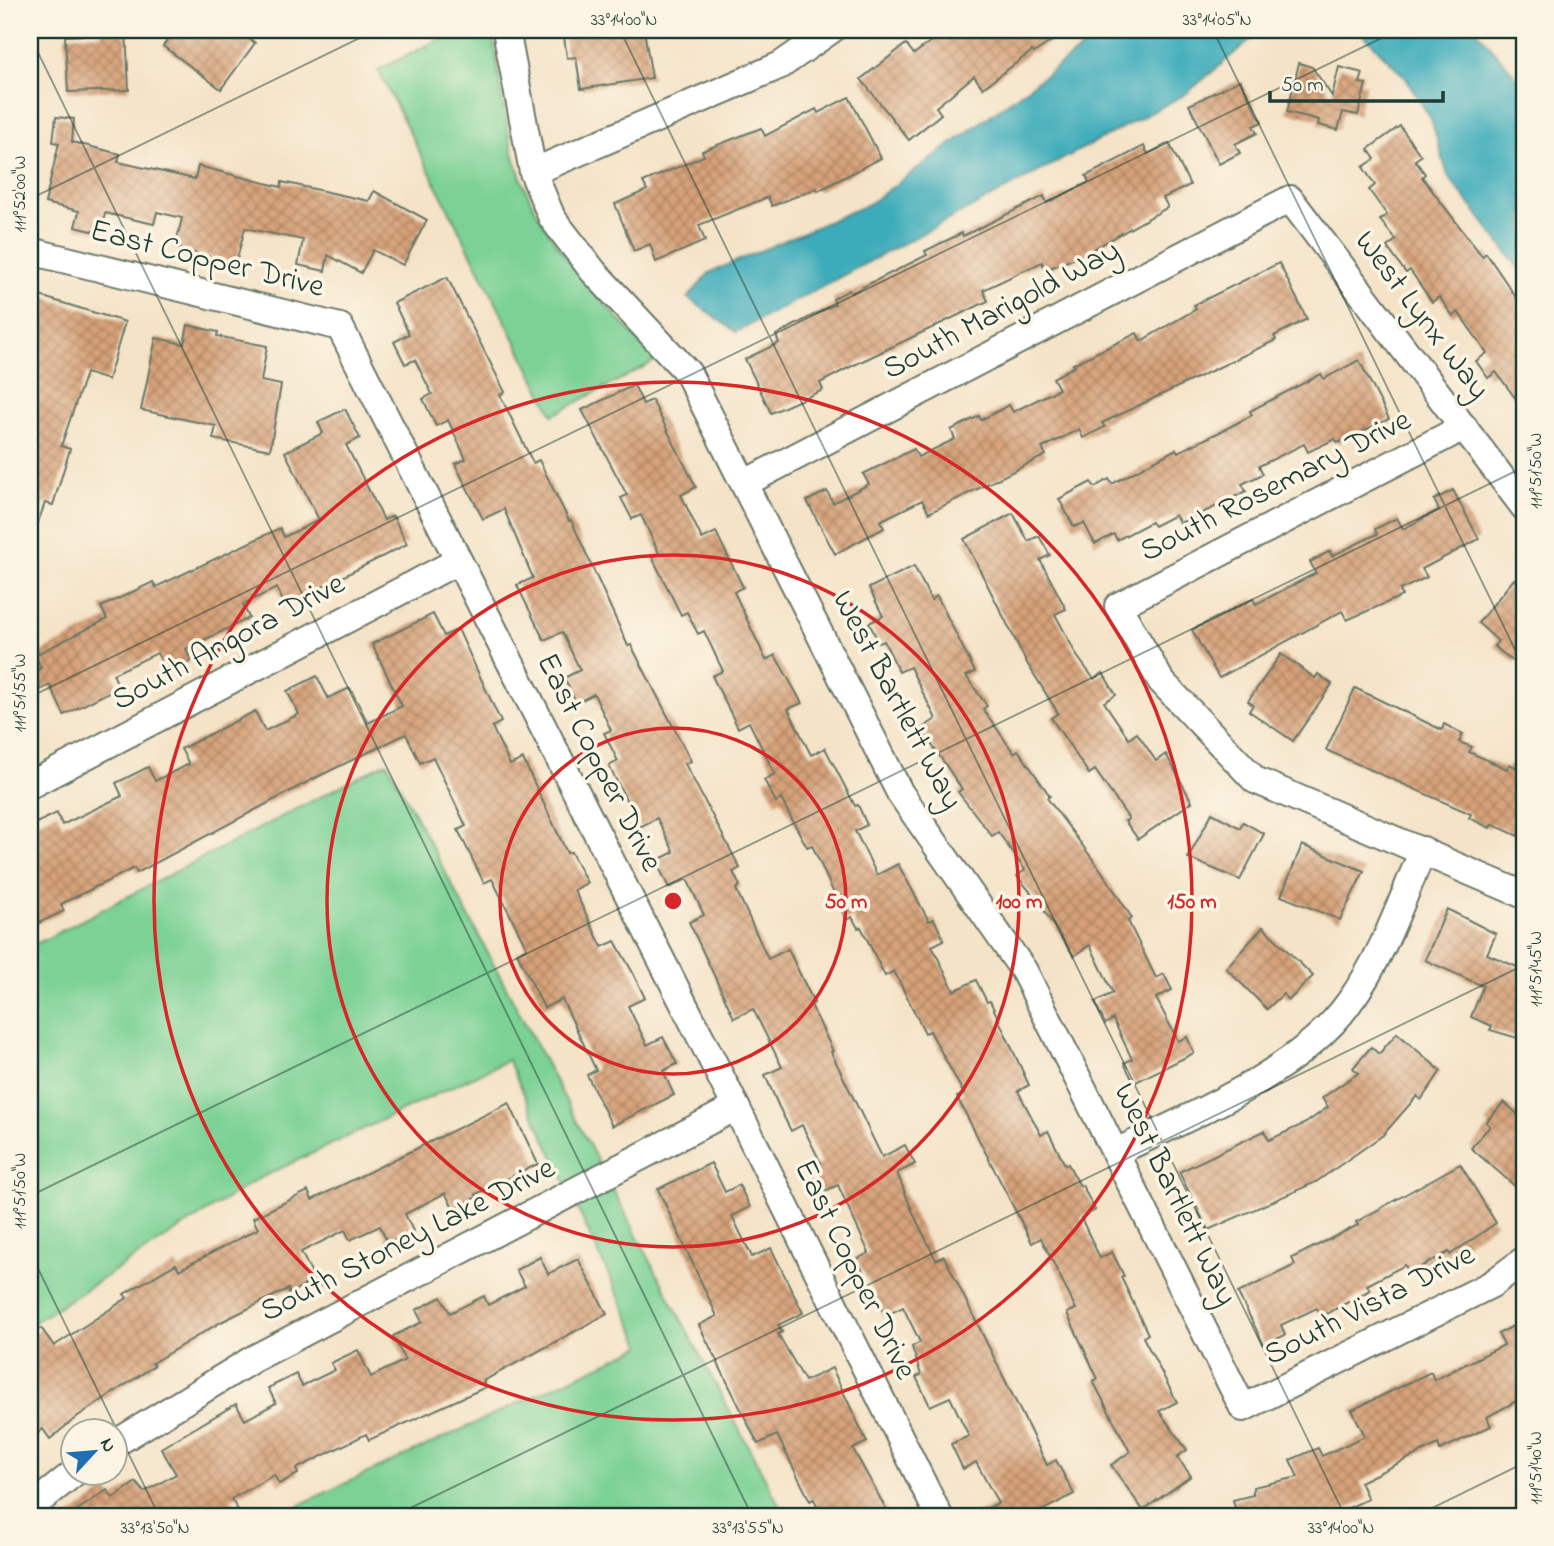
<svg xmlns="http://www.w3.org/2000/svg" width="1554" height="1546" viewBox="0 0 1554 1546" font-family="'Indie Flower',sans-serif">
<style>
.green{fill:#7bd195;stroke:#4d8764;stroke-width:2}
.water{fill:#3cacba;stroke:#2e7477;stroke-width:2}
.building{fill:url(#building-cross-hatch)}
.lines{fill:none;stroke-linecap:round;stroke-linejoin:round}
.street-casing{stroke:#6a7767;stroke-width:30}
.street{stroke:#fff;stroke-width:26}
.ticks{fill:none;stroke:#1f3d34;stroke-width:2;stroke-opacity:0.45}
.ring{fill:none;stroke:#d62828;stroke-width:3.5}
.labels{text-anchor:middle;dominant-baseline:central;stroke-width:7;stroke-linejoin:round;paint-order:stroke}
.street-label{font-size:32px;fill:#1f3d34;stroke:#fcf5e5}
.centre{fill:#d62828;stroke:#fcf5e5;stroke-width:3.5}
.ring-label{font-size:21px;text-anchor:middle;font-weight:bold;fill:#d62828;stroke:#fcf5e5;stroke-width:7;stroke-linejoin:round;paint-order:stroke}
.neatline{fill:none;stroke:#1f3d34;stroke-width:2.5}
.ticks-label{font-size:18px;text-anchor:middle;fill:#1f3d34}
</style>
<defs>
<pattern id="building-cross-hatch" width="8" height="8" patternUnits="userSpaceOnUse" patternTransform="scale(1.75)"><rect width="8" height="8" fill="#d7a279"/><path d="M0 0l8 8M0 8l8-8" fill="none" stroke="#ae8564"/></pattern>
</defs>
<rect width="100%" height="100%" fill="#fcf5e5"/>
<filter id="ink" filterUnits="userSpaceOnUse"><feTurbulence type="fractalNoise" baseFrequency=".0143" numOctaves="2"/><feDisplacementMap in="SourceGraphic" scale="14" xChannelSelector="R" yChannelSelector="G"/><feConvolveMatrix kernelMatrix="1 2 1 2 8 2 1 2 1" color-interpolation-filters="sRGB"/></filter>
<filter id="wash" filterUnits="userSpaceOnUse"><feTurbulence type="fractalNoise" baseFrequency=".00686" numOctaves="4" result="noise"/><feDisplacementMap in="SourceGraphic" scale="28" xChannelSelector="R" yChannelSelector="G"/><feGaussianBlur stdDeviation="1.57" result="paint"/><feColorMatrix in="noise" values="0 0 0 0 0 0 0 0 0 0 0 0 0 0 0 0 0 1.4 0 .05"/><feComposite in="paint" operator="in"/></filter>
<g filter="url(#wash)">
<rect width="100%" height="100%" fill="#f4e3c7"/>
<!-- green -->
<g class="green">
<path d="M458,30H492C500,76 503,127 519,172C545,246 604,303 657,360L553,415L378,70Z"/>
<polygon points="387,762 785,1516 285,1516 305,1502 642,1346 508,1060 256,1180 30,1325 30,947"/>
</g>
<!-- water -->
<g class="water">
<polygon points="1107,30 1268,30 1250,40 1186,94 736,332 688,298 709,273 869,204"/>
<polygon points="1355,30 1476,30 1524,85 1524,275 1448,176 1431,119 1405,77 1362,33"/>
</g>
<g id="blocks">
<!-- building -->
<g class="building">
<polygon points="101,30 126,30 129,90 68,92 65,36 102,34"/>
<polygon points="175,30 238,30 255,43 221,89 163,46"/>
<polygon points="563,30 644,30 652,78 581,89 576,57 567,58"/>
<polygon points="946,30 1067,30 1034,53 1032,51 983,88 974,76 936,107 941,114 909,140 861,79 906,44 914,54"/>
<polygon points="1299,63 1312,67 1332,96 1339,67 1363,73 1360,83 1366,84 1358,115 1343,112 1338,130 1318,125 1319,120 1287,112"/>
<polygon points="1240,80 1262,122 1253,126 1257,133 1235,144 1240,153 1219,164 1189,105"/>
<polygon points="849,97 881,158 818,191 817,188 772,206 768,197 699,225 705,241 656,262 650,244 634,251 615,204 647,190 643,182 704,156 702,151 761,128 765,136 816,109 818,113"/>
<polygon points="56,117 74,119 72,142 120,154 118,162 195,179 198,166 281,187 282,182 369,201 374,191 427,220 403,265 373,250 361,273 328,255 325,271 298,265 303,240 245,228 236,263 175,248 182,218 157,212 154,224 105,213 101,233 75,227 79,211 45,203 59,143 53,142"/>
<polygon points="1400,126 1421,156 1415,160 1425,174 1422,177 1482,256 1486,253 1524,309 1524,410 1496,372 1488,378 1476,361 1487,353 1458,312 1453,316 1439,297 1432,302 1410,270 1406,273 1387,247 1396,240 1380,220 1387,215 1369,190 1375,185 1363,167 1375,159 1368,149"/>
<polygon points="1169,143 1190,185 1163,198 1168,207 1083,255 1045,270 1042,262 983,290 988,301 850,367 820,383 823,390 771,413 745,359 779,343 776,335 835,304 833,299 849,290 851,293 927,255 925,251 962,233 963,236 1044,196 1047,203 1089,182 1086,176 1144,146 1148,154"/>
<polygon points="1279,263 1307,319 1274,336 1276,340 1102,423 1105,427 1083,438 1079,429 1042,448 1046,455 929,513 922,500 880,521 884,528 835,554 807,501 827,491 833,503 869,484 863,474 914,449 918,457 955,439 951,430 979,416 981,420 1009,405 1013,412 1059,389 1053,378 1075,366 1073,364 1137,333 1141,341 1196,309 1194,305"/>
<polygon points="447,277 505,392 500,395 533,463 539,460 569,521 571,520 628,646 631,645 691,761 685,764 740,868 733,872 740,886 736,889 768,959 788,949 814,1003 811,1005 833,1051 831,1052 882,1157 905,1145 915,1164 897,1173 914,1215 936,1260 944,1256 1047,1465 1056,1460 1074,1494 1032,1516 972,1516 998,1503 976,1462 963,1469 951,1444 969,1436 950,1397 930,1406 916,1377 921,1375 912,1347 920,1342 903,1307 885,1316 857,1259 869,1253 838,1185 821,1193 810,1169 821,1163 802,1125 791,1131 779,1107 765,1075 782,1067 753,1009 734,1018 689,922 704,915 687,879 669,888 656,861 674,852 657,818 640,827 609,766 618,761 604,733 611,730 594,694 576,703 564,678 580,670 562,632 544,640 517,585 533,578 504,509 483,519 455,464 466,459 448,420 436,426 423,399 432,394 415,360 405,364 394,342 409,334 394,303"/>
<polygon points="30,293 125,322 108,380 86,373 61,446 70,449 53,505 45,503 32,539 30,539"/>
<polygon points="188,325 218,332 217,336 267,346 261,381 281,385 270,450 213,439 216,426 141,410 156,338 184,344"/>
<polygon points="1359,360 1389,419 1338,443 1335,439 1308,452 1304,444 1259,466 1263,474 1242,484 1246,491 1215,507 1180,523 1175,515 1154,526 1151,522 1117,540 1114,534 1095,544 1084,523 1074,527 1059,499 1091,482 1095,487 1109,479 1112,484 1176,449 1178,452 1222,431 1252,415 1250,411 1321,374 1324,379"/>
<polygon points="634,385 643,404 652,400 696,487 681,495 702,539 716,532 743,587 734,592 766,660 775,655 802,703 788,709 811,755 825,748 855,806 858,805 867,825 855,831 877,875 898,864 929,921 934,919 944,940 932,946 954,991 976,980 987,1002 990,1001 1029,1085 1018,1091 1041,1135 1048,1131 1065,1165 1068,1164 1080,1186 1082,1185 1095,1210 1081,1218 1100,1258 1112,1252 1124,1276 1121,1277 1148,1334 1143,1337 1177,1402 1159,1411 1187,1450 1177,1457 1191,1476 1143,1510 1111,1465 1130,1452 1093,1381 1098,1379 1067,1313 1076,1309 1041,1238 1032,1243 957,1097 964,1094 930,1031 925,1033 894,971 885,976 861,927 858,928 852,917 846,920 812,845 807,847 781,799 776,802 764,780 775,774 749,722 738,728 712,676 723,671 704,631 698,634 687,612 681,615 652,557 659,553 641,515 632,519 621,498 627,495 582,410"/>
<polygon points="345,409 360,438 346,445 384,520 393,516 407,544 285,606 277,588 243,604 249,618 186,649 191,661 167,673 157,653 113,674 119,687 64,715 50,685 40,690 31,673 41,668 35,655 107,619 101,607 153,582 156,587 280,528 284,537 319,520 285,452 323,433 318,422"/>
<polygon points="1453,490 1479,539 1422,569 1427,577 1400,590 1402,596 1347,620 1342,611 1219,678 1192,630 1253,599 1256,604 1316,573 1310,562 1330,551 1332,556 1377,534 1375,529 1397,518 1403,529 1439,510 1434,500"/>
<polygon points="1013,513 1028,541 1039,536 1050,555 1040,560 1066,609 1055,614 1077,656 1094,679 1103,673 1116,695 1104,702 1129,739 1137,733 1156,761 1166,754 1192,802 1138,839 1125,821 1129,819 1095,770 1089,774 1051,718 1058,713 1027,663 964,539"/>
<polygon points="914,566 931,600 937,596 975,672 966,676 987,706 983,709 1014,753 1018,750 1050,796 1047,798 1103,873 1132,918 1128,921 1156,978 1164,974 1172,990 1156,998 1178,1041 1187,1037 1194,1053 1134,1083 1124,1063 1132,1059 1113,1019 1105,1024 1095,1002 1113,993 1090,945 1074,956 1037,900 1017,876 1025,870 998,832 992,836 958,792 962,789 921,729 936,719 910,667 899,672 884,641 879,643 869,623 883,616 869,588"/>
<polygon points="1514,579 1524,588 1524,652 1515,663 1494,646 1498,641 1478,623"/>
<polygon points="433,614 444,636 458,629 501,722 492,727 510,765 523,759 567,853 571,852 587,883 574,890 602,947 615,941 633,973 645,998 628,1006 647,1045 663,1037 677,1064 663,1071 674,1095 612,1126 587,1075 596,1070 562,999 544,1008 517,953 527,948 492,879 484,883 458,830 466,826 433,757 420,763 406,734 315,778 137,873 134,868 61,904 64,911 30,927 30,826 57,813 62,825 122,796 116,783 148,767 155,781 189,764 181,749 255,711 265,731 299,714 287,691 317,676 328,698 350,688 368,723 402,706 372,644"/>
<polygon points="1281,654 1315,678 1318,674 1332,684 1293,741 1249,711 1253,705 1248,701"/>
<polygon points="1355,688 1442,730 1444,724 1463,734 1459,742 1472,747 1469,752 1507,769 1509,764 1524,771 1524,822 1518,836 1492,824 1490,828 1469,818 1471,814 1326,750"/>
<polygon points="1212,813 1240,828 1243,822 1264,834 1240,880 1188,858"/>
<polygon points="1302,845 1364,871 1340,920 1281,896"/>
<polygon points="1447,909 1496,934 1487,954 1524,970 1524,1040 1490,1030 1492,1026 1471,1017 1483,986 1425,960"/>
<polygon points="1263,927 1313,976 1289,1000 1283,994 1267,1009 1226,968"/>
<polygon points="1397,1033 1441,1071 1421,1100 1417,1096 1383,1135 1316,1182 1208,1230 1179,1172 1264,1131 1269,1140 1306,1123 1328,1107 1322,1098 1358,1073 1353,1068 1371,1047 1379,1054"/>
<polygon points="1504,1102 1524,1120 1524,1194 1471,1148 1490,1126 1486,1122"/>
<polygon points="509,1103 538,1164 476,1194 477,1197 454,1209 445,1193 405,1214 413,1231 388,1244 380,1226 350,1240 345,1230 301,1252 315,1280 289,1293 288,1289 221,1322 152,1363 154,1366 78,1416 50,1439 43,1429 30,1440 30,1336 41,1328 54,1346 127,1298 124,1294 176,1264 179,1270 258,1229 253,1218 308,1191 312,1200"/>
<polygon points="711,1163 725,1192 739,1185 750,1207 732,1216 752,1257 771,1248 803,1313 778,1325 782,1332 778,1334 805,1381 832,1368 867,1442 853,1449 890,1516 822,1516 814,1499 810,1501 777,1435 758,1444 699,1325 717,1316 658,1189"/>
<polygon points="1460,1164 1496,1223 1450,1255 1449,1252 1409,1273 1405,1265 1367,1285 1370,1290 1321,1317 1317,1308 1281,1325 1285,1335 1264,1345 1238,1293 1295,1265 1292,1258 1358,1225 1356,1222"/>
<polygon points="540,1257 548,1274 578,1259 607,1314 483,1381 486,1387 369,1440 366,1434 296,1469 298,1474 279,1484 274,1475 231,1499 242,1516 69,1516 107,1490 113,1498 136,1482 144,1492 176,1474 161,1448 236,1404 245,1420 276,1403 268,1388 296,1374 302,1386 335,1370 331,1363 358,1350 371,1377 405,1360 393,1336 422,1322 416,1310 441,1297 450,1313 484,1296 488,1305 525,1286 516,1270"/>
<polygon points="1524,1320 1524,1397 1487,1417 1491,1426 1440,1450 1438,1444 1360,1482 1368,1499 1331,1516 1237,1516 1233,1500 1253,1495 1253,1487 1298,1477 1290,1460 1318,1448 1322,1456 1365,1436 1352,1410 1431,1372 1434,1380 1504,1345 1498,1334"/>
</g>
</g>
</g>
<g filter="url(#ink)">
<use href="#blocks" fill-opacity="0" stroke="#6a7767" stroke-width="2"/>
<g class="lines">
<defs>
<g id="street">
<polyline points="506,30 533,172 552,218 593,271 688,373 900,793 1024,971 1243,1408 1492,1284 1524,1260"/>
<polyline points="533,172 781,65 831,30"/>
<polyline points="30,251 340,327 736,1107 939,1516"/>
<polyline points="1464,427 1118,606 1161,681 1255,780 1524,895"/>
<polyline points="745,483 1290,199 1524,507"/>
<polyline points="30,785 458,561"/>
<path d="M1116,1152C1190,1117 1300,1071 1348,1004C1382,959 1401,902 1423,850"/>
<polyline points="116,1443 253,1359 736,1107"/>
<polyline points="30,1508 75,1472"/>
</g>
</defs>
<!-- street casing -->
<use href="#street" class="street-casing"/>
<!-- street -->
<use href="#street" class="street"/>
</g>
</g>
<!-- ticks -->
<path class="ticks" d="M620,30L1345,1516M1213,30L1524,668M30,36L752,1516M30,199L376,30M30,697L1398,30M30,1196L1524,467M30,1252L159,1516M394,1516L1524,965M1416,1516L1524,1463"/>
<!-- distance rings -->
<g class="ring">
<circle cx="673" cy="901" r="173"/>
<circle cx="673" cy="901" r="346"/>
<circle cx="673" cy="901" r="519"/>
</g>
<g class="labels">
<!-- street labels -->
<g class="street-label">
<text transform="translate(207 260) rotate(14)">East Copper Drive</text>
<text transform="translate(1002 311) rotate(-28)">South Marigold Way</text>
<text transform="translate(1421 316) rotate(53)">West Lynx Way</text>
<text transform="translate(1276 487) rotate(-27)">South Rosemary Drive</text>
<text transform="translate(229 643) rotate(-28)">South Angora Drive</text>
<text transform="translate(896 701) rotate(62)">West Bartlett Way</text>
<text transform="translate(598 763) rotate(63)">East Copper Drive</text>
<text transform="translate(1174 1195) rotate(64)">West Bartlett Way</text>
<text transform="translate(408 1241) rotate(-27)">South Stoney Lake Drive</text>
<text transform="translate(854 1270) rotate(64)">East Copper Drive</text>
<text transform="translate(1370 1306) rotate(-27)">South Vista Drive</text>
</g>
</g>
<circle cx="673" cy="901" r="10" class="centre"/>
<g class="ring-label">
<text x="846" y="908">50 m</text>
<text x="1019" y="908">100 m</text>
<text x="1192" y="908">150 m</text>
</g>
<!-- margin -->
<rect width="1554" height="1546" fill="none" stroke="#fcf5e5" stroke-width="77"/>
<!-- north arrow -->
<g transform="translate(94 1452) rotate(64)"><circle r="33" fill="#fcf5e5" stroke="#a4ab9e" stroke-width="2"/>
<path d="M0-5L12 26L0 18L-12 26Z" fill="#1f6fb2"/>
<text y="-10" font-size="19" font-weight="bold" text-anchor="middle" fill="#1f3d34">N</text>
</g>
<!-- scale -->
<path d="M1270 91v10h173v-10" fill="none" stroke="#1f3d34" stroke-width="3.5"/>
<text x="1281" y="91" font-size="21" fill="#1f3d34" stroke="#fcf5e5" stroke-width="5" paint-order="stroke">50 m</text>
<rect x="38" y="38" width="1478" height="1470" class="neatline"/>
<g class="ticks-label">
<text x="624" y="25">33°14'00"N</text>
<text x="1217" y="25">33°14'05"N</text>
<text transform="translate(19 194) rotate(-90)" y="6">111°52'00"W</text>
<text transform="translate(1535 471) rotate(-90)" y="6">111°51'50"W</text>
<text transform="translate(19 693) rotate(-90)" y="6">111°51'55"W</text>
<text transform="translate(1535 969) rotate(-90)" y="6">111°51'45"W</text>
<text transform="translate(19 1191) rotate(-90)" y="6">111°51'50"W</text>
<text transform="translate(1535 1468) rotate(-90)" y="6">111°51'40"W</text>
<text x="155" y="1533">33°13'50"N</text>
<text x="748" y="1533">33°13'55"N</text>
<text x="1341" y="1533">33°14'00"N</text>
</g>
</svg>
